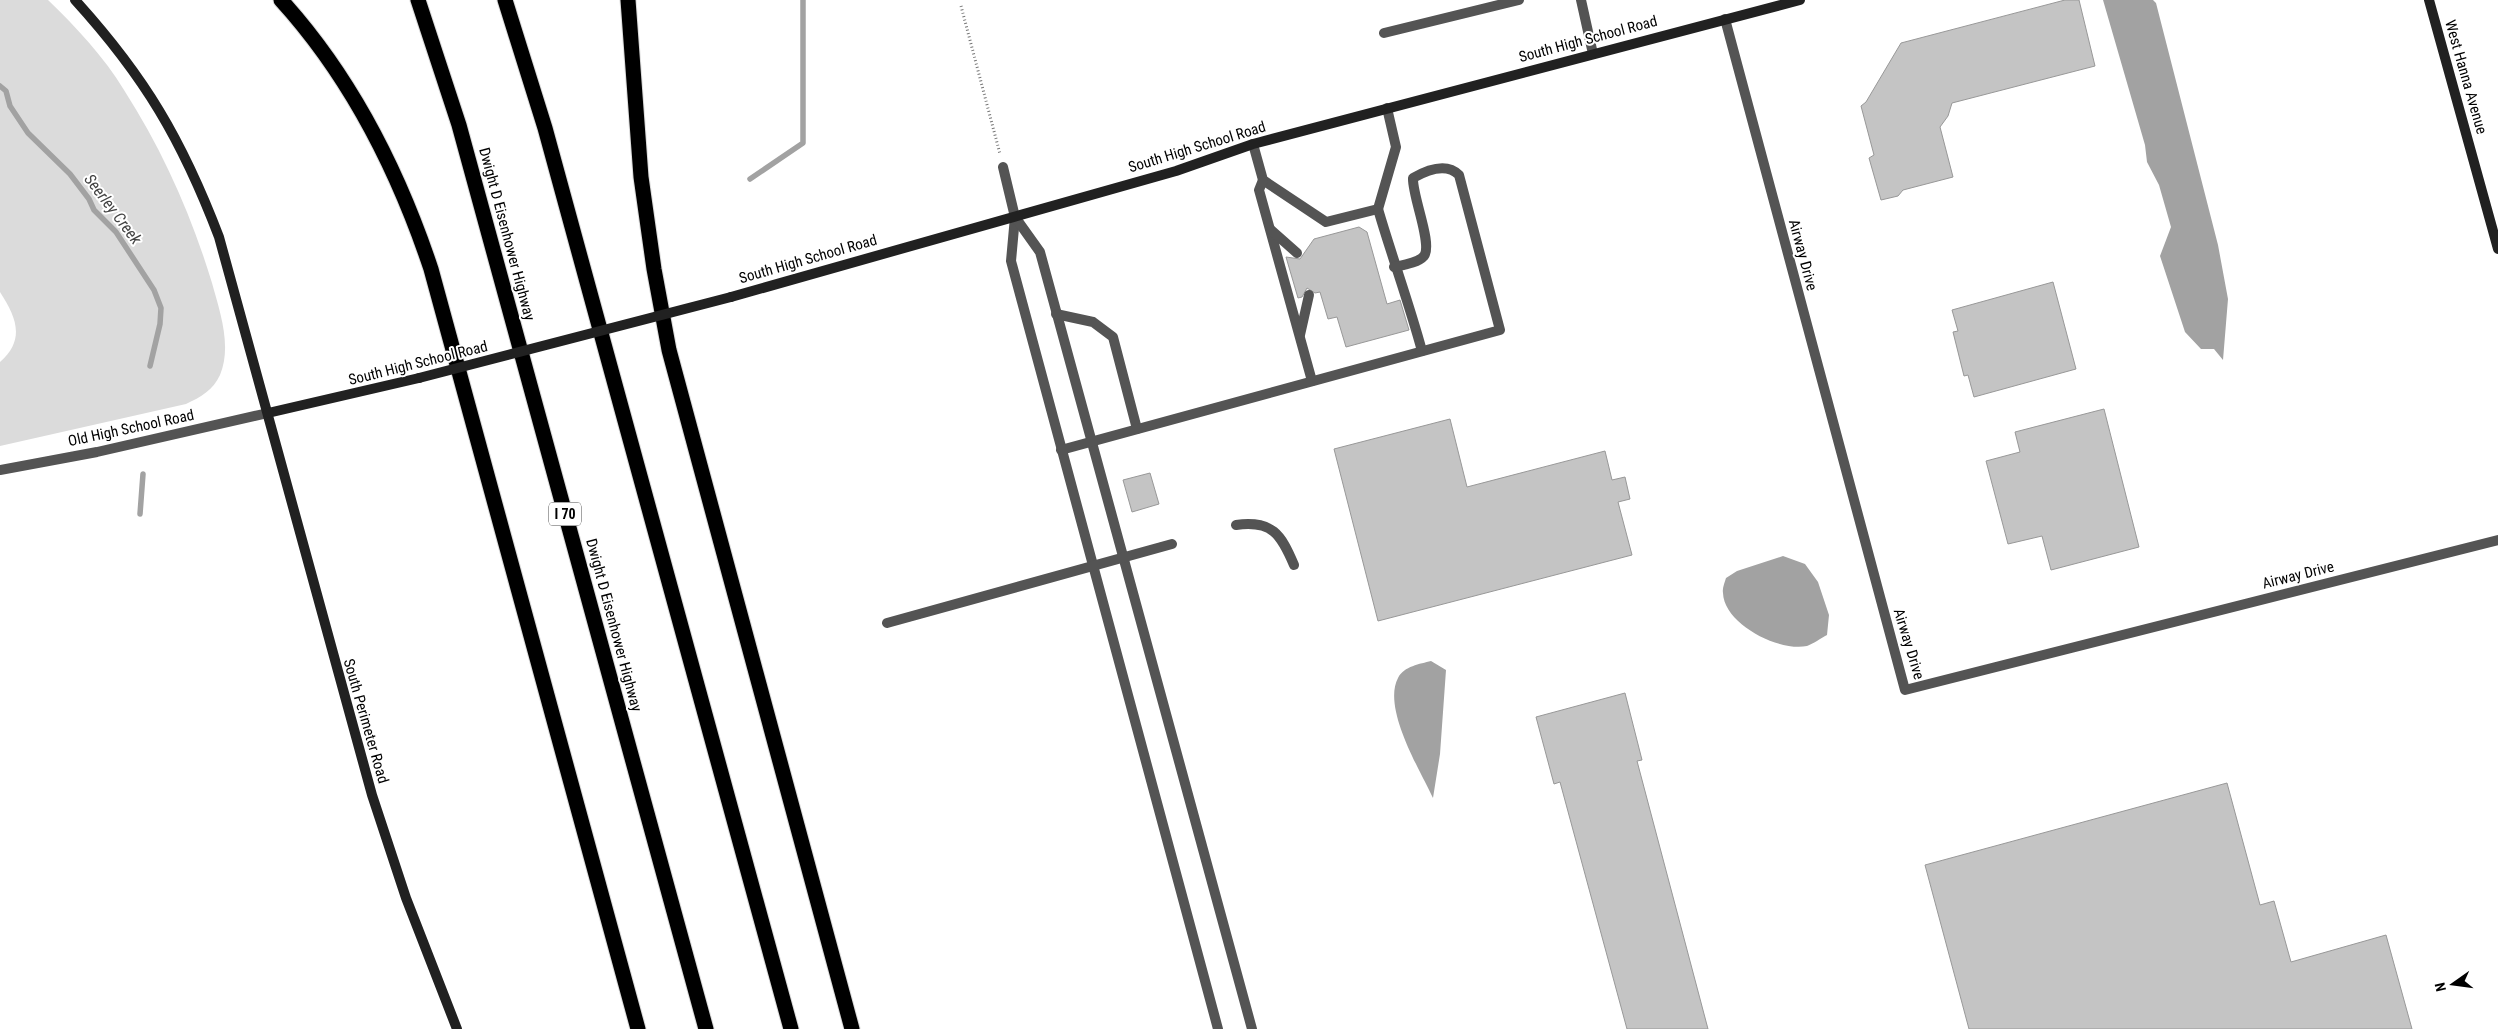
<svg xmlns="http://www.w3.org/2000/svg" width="2498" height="1029" viewBox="0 0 2498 1029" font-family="'Roboto Condensed',sans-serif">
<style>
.green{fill:#dbdbdb}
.water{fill:#a2a2a2}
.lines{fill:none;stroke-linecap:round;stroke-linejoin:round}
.stream{stroke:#a2a2a2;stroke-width:5.5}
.building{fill:#c4c4c4;stroke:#989898}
.highway-casing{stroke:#dbdbdb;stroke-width:17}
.path{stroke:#767676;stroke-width:3;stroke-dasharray:1 2.5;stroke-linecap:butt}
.lane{stroke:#545454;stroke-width:10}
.street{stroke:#545454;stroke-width:10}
.secondary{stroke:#212121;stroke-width:10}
.highway{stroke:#000;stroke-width:15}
.secondary-bridge{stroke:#212121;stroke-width:10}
.labels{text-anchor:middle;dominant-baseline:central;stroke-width:4;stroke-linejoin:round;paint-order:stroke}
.shield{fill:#fff;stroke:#4c4c4c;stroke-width:1}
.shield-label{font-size:14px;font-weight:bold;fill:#000}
.street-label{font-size:15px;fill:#000;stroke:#fff}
.water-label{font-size:16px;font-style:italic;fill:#434343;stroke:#fff}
</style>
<rect width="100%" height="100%" fill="#fff"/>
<!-- green -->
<path class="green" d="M0,0H48C76,27 104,57 124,90C163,151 191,214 212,283C220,312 232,346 220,375C213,390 201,397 186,404L0,446V362C26,339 16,317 0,292Z"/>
<!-- water -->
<g class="water">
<polygon points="2103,0 2153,0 2156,3 2218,245 2228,299 2223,360 2214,349 2201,349 2185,332 2160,256 2171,227 2159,185 2147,162 2145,145"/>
<path d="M1783,556L1805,564L1818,582L1829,615L1827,635C1821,638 1813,644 1807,646C1779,652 1724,624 1723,593C1722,588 1725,582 1726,578L1737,571Z"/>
<path d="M1431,661L1446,670L1440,754L1433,798C1420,770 1382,708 1398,678C1404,666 1420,664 1431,661Z"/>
</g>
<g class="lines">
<!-- stream -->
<g class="stream">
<polyline points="0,86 6,91 10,106 28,133 70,174 89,199 94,210 116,232 154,290 161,308 160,324 150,366"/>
<polyline points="750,179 803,143 803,0"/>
<polyline points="140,514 143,474"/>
</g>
</g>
<!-- building -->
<g class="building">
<polygon points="2065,0 2079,0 2095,66 1952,103 1948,116 1940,127 1953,177 1903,190 1898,196 1881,200 1869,158 1874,155 1861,106 1866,102 1901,43"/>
<polygon points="1359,227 1367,232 1387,304 1400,300 1409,330 1346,347 1337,317 1328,319 1320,292 1315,293 1307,288 1302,297 1298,298 1286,257 1300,259 1314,239"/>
<polygon points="2053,282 2076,369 1974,397 1968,375 1964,376 1953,332 1958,331 1952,310"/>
<polygon points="2104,409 2139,547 2051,570 2042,536 2008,544 1986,461 2020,452 2015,432"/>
<polygon points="1450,419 1467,487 1605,451 1612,480 1625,477 1630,499 1618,502 1632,555 1378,621 1334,449"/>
<polygon points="1150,473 1159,504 1132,512 1123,480"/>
<polygon points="1625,693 1642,760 1637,761 1708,1029 1627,1029 1560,782 1554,784 1536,717"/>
<polygon points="2227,783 2260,905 2274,901 2291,962 2386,935 2412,1029 1969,1029 1925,865"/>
</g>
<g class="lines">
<defs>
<g id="highway">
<path d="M281,0C352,78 398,170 431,269L638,1029"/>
<polyline points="418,0 459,125 706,1029"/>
<polyline points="505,0 545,128 791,1029"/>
<polyline points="628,0 641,177 654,269 669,350 852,1029"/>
</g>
</defs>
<!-- highway casing -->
<use href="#highway" class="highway-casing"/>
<!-- path -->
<polyline class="path" points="961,6 1000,154"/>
<!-- lane -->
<g class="lane">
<polyline points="1581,0 1593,54"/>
<polyline points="1384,33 1519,0"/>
<polyline points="1253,144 1263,180 1326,222 1378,209 1396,147 1387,108"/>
<polyline points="1003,167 1015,217 1011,261 1218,1029"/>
<polyline points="1263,180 1259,190 1312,381"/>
<path d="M1378,209C1392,257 1409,303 1422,351"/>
<polyline points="1015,217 1040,252 1252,1029"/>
<polyline points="1271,230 1297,253"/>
<polyline points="1056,314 1093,322 1113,337 1137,429"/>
<polyline points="1300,335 1309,295"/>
<path d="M1061,450L1500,330L1459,175C1446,162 1427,170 1413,178C1412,196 1433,244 1424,256C1418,263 1403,265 1394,267"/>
<path d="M1236,525C1272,520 1281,534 1294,565"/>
<polyline points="887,623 1172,544"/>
</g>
<!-- street -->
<g class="street">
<polyline points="1725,19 1905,690 2498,540"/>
<polyline points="0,470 97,452 268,413"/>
</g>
<!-- secondary -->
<g class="secondary">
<path d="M75,0C145,77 182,140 219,237L372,795L406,898L457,1029"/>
<polyline points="2429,0 2498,249"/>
<polyline points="731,297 1176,171 1253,144 1800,0"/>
<polyline points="268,413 419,378"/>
</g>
<!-- highway -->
<use href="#highway" class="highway"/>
<!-- secondary-bridge -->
<polyline class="secondary-bridge" points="419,378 731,297"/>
</g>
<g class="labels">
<!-- shield labels -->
<rect class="shield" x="549" y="502.5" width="32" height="23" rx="4"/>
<g class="shield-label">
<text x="565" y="514">I 70</text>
</g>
<!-- street labels -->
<g class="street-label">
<text transform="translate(1588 39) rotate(-15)">South High School Road</text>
<text transform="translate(2466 77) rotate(74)">West Hanna Avenue</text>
<text transform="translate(1197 147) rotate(-17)">South High School Road</text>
<text transform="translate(507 234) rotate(75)">Dwight D Eisenhower Highway</text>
<text transform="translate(1803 255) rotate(75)">Airway Drive</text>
<text transform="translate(808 259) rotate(-16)">South High School Road</text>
<text transform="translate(418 363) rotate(-14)">South High School Road</text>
<text transform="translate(131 428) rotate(-12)">Old High School Road</text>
<text transform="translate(2298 575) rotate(-14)">Airway Drive</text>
<text transform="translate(614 625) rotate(75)">Dwight D Eisenhower Highway</text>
<text transform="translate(1909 644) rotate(73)">Airway Drive</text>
<text transform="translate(366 721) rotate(74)">South Perimeter Road</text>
</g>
<!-- water labels -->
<g class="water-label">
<text transform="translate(113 209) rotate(53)">Seerley Creek</text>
</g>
</g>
<!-- north arrow -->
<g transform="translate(2453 984) rotate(256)" stroke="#ffffff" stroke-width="4" paint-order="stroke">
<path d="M0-4L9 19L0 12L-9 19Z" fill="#000000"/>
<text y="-8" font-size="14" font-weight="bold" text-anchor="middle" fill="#000000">N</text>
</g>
</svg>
